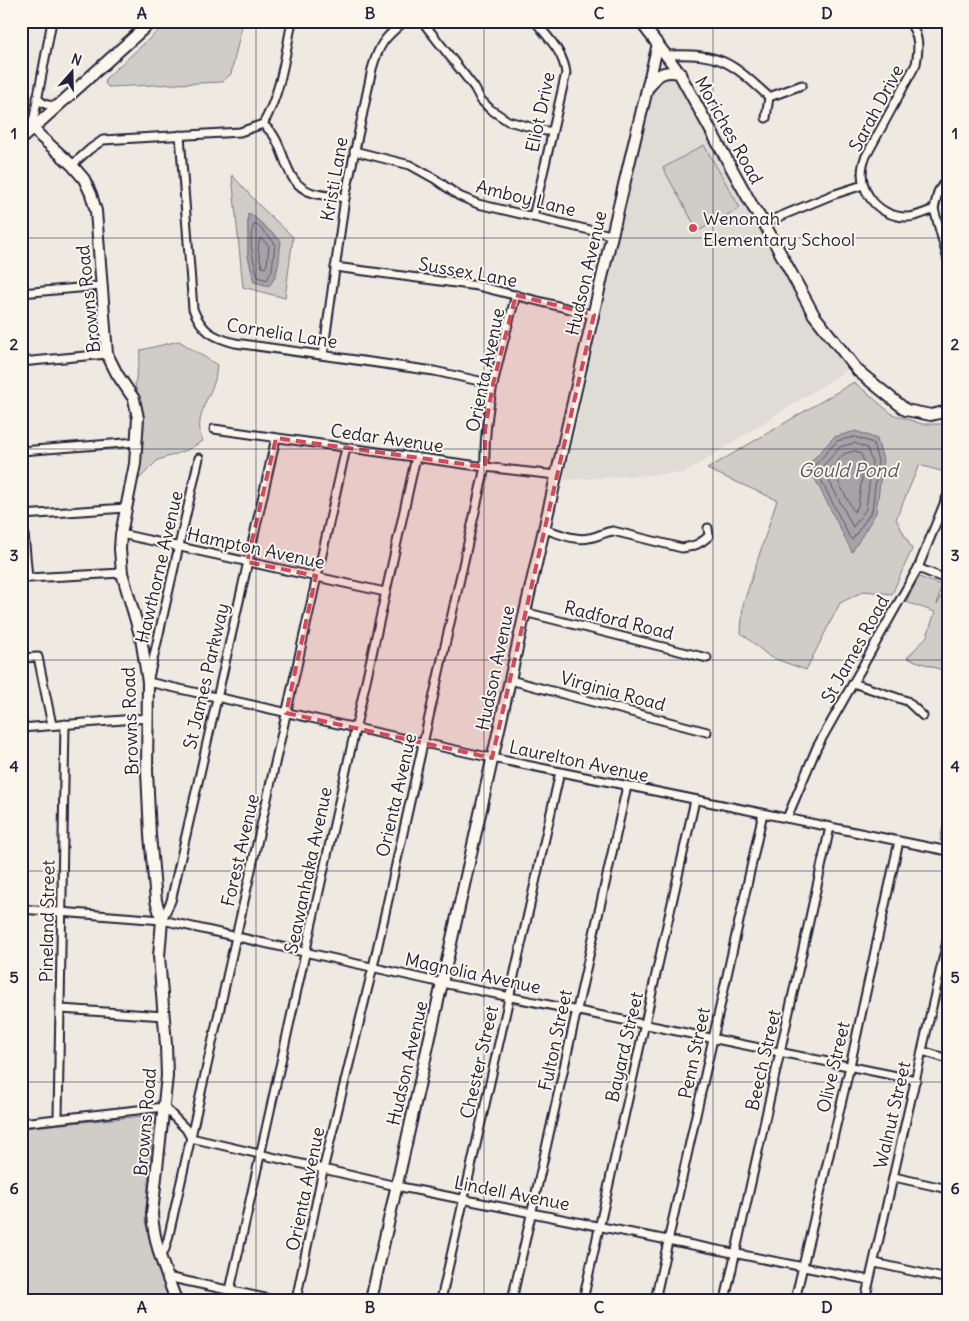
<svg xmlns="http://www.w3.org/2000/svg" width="969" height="1321" viewBox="0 0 969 1321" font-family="Delius,sans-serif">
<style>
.built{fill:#dfdbd5}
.green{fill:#d0cdc9;stroke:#797882;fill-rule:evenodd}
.water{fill:#a6a3a7;stroke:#716f7c}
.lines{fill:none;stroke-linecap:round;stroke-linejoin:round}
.shore{stroke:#575666;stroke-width:1}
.street-casing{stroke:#22223b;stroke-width:11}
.secondary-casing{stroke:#22223b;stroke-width:14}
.street{stroke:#fbf7ec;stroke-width:7}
.secondary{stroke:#fbf7ec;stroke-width:10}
.marked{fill:#d1495b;fill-opacity:0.2;stroke:#d1495b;stroke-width:4;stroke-dasharray:10 6;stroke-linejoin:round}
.grid{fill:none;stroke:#22223b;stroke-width:1;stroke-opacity:0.55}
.poi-dot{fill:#d1495b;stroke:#fbf7ec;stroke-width:2}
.labels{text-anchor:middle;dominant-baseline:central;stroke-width:4;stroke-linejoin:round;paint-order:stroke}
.street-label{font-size:18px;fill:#22223b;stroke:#fbf7ec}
.poi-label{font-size:18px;fill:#22223b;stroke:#fbf7ec;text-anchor:start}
.water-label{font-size:19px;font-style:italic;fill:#575666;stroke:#fbf7ec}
.neatline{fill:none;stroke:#22223b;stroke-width:2}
.grid-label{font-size:16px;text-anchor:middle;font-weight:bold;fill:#22223b}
</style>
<rect width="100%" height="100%" fill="#eeeae2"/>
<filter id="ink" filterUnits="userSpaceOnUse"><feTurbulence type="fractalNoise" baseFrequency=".02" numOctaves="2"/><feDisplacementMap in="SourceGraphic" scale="10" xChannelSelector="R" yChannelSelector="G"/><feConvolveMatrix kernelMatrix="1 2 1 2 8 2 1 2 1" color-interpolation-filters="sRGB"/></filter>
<g filter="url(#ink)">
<!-- built -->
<polygon class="built" points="671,74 679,80 847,370 684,473 564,480 653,85 660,76"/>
<!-- green -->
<g class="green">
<polygon points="169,21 243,21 231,74 222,82 108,87 105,83 106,78"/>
<polygon points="704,145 740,208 698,231 663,168"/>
<path d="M232,175L259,205L293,237L285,298L243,287ZM248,214H251L281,241L254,282L248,255Z"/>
<path d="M179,341L217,365C216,370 216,376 215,380C208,400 193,420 203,441L185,451L158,460L139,479L144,417L135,384L141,350Z"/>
<polygon points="854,382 892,414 922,424 948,424 948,473 919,465 896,519 912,549 892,594 864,591 840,603 806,670 770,657 741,633 743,605 777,500 707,469"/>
<polygon points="919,577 941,585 937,605 941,596 948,597 948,672 907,658 927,636 935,612 906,602"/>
<polygon points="948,802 948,843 940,841"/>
<polygon points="154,1115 145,1221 169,1300 21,1300 21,1128"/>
</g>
<!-- water -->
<g class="water">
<path d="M248,214H251L281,241C279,256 280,274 269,286L254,282L248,255Z"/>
<polygon points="856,431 877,439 883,460 876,513 852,552 808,465 834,437"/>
</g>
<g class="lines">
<!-- shore -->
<g class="shore">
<path d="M254,225H257L275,243L272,270L267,280L258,277C254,262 247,239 254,225Z"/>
<path d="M260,239H262L269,246L267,264L265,268L262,267C260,258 256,247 260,239Z"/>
<polygon points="855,437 873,443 878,461 872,511 852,540 850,538 814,466 837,441"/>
<polygon points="855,443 867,448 872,462 866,509 853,527 822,467 840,447"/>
<polygon points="855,451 861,454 864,462 858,506 854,512 831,468 844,454"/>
</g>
<defs>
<g id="street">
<polyline points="422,21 474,87 481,100 490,109 508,121 546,131 552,131"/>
<path d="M908,21C920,35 919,48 916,64L865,158C854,186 876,218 908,217C916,217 926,212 934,209"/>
<path d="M667,55C721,53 730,61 769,97L766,118"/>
<polyline points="769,97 802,85"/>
<path d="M37,98C44,105 48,106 57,105"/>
<path d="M263,124C266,127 269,130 272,133C287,153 284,184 313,193C323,196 334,196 345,198"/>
<polyline points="32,128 52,21"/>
<path d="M180,135L193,309C202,331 212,337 235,343L434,371L493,384"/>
<polyline points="354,151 410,165 435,179 459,196 478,204 611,235"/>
<path d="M72,165L90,149L103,140L240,132L263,124C281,93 285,56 292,21"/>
<polyline points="948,176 938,192 934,209 948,260"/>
<path d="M533,217L566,73C563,51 548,38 535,21"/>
<polyline points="764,223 832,195 863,185"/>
<polyline points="335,267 478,286 594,315"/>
<polyline points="21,293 101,286"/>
<path d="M323,355L345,198L372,69C379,44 385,37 405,21"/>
<polyline points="21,362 107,354"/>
<polyline points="214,429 485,467 556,475"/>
<polyline points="21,451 137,442"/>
<polyline points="199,458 148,682 492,758 948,851"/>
<polyline points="21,500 28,578 122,573"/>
<polyline points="22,515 126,508"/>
<path d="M544,529C558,533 574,541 589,538C597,537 604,532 613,531L682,548C694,547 701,543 709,536L708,528"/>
<polyline points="121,534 385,592"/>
<polyline points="918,568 948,580"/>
<polyline points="524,612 707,658"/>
<polyline points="21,658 38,657 52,725"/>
<polyline points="510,680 707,732"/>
<polyline points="853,683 907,701 923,716"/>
<polyline points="21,728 148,718"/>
<polyline points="787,818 817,747 918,568 948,494"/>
<polyline points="21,909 162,920 442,983 916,1080"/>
<polyline points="162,920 171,901 184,844 276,438"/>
<polyline points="61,1009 164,1016"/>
<polyline points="922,1051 948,1059"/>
<polyline points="58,1118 65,724"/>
<polyline points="21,1123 164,1107 186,1129 191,1138 396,1186 869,1280"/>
<polyline points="894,1177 948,1189"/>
<polyline points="160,1257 165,1249 168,1239 346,448"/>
<polyline points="875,1263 948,1279"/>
<polyline points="167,1277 274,1300"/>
<polyline points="230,1290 416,457"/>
<path d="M296,1300L323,1170L373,967L485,467C483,408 501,351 516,295"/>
<polyline points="441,1300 560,772"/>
<polyline points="512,1300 627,786"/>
<polyline points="583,1300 695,800"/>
<polyline points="655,1300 763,813"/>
<polyline points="725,1300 830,827"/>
<polyline points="795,1300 850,1066 899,841"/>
<polyline points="865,1300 948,937"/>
</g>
<g id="secondary">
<polyline points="640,21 678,71 753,207 764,223 814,315 858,371 906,410 931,415 948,411"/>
<path d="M650,86C657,73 666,70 680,73"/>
<path d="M21,116L41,137L72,165L84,179L91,194L96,211L107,354L117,374L134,399L138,418L135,464L121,534L120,549L122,573L141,638L148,682L147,771L150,835L156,901L162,920L159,956L166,1045L167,1076L152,1214C154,1244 165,1271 176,1300"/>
<polyline points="21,139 152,21"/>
<path d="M371,1300L510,680C523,619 537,560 551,499C585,347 621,196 658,44"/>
</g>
</defs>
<!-- street casing -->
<use href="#street" class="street-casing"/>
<!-- secondary casing -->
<use href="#secondary" class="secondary-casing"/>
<!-- street -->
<use href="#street" class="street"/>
<!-- secondary -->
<use href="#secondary" class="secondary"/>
</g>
</g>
<!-- marked area -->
<path class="marked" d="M516,295L594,315L492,758L286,713L316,576L247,562L276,438L485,467V430L493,384Z"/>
<!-- grid -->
<path class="grid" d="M256,21V1300M484,21V1300M713,21V1300M21,238H948M21,449H948M21,660H948M21,871H948M21,1082H948"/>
<!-- markers -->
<circle class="poi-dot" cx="693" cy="228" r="5"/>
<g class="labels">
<!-- street labels -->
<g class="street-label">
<text transform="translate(876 108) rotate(-62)">Sarah Drive</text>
<text transform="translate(540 112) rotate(-78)">Eliot Drive</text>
<text transform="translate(729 130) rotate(61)">Moriches Road</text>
<text transform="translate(334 179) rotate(-80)">Kristi Lane</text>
<text transform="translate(526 198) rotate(14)">Amboy Lane</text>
<text transform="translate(468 272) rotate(10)">Sussex Lane</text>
<text transform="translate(586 273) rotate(-77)">Hudson Avenue</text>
<text transform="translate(88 299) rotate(-96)">Browns Road</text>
<text transform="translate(282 333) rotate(9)">Cornelia Lane</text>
<text transform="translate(485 370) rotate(-78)">Orienta Avenue</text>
<text transform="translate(387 438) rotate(8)">Cedar Avenue</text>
<text transform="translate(256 548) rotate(12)">Hampton Avenue</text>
<text transform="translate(159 567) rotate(-77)">Hawthorne Avenue</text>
<text transform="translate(619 620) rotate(14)">Radford Road</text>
<text transform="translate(855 649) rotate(-61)">St James Road</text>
<text transform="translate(495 668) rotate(-78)">Hudson Avenue</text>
<text transform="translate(206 676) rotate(-77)">St James Parkway</text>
<text transform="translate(613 691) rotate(15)">Virginia Road</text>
<text transform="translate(130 721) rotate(-92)">Browns Road</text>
<text transform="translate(579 761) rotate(12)">Laurelton Avenue</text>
<text transform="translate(396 795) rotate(-77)">Orienta Avenue</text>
<text transform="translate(240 850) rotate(-77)">Forest Avenue</text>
<text transform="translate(308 870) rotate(-78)">Seawanhaka Avenue</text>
<text transform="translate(47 921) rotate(-89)">Pineland Street</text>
<text transform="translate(473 973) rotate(12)">Magnolia Avenue</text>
<text transform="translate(555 1040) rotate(-78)">Fulton Street</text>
<text transform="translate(624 1047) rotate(-77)">Bayard Street</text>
<text transform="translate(694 1053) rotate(-78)">Penn Street</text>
<text transform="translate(763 1060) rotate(-77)">Beech Street</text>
<text transform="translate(479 1062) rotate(-77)">Chester Street</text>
<text transform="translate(407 1063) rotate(-77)">Hudson Avenue</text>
<text transform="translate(833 1067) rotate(-77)">Olive Street</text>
<text transform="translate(892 1115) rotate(-77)">Walnut Street</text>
<text transform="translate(145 1122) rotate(-85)">Browns Road</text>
<text transform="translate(305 1189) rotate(-78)">Orienta Avenue</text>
<text transform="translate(512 1193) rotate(11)">Lindell Avenue</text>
</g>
<!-- poi labels -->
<g class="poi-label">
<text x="703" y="218">Wenonah<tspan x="703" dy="21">Elementary School</tspan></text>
</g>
<!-- water labels -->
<g class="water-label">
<text x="848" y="470">Gould Pond</text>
</g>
</g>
<!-- margin -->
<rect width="969" height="1321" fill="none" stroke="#fbf7ec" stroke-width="55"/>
<!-- north arrow -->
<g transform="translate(72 72) rotate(20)" stroke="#fbf7ec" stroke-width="4" paint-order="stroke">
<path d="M0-4L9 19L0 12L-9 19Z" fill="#22223b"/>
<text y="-8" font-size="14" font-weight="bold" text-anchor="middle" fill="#22223b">N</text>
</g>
<rect x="28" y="28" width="914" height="1266" class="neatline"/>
<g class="grid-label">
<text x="142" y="19">A</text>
<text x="370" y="19">B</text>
<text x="599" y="19">C</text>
<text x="827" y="19">D</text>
<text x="14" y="139">1</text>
<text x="955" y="139">1</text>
<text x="14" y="350">2</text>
<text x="955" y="350">2</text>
<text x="14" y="561">3</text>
<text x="955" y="561">3</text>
<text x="14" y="772">4</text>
<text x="955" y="772">4</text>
<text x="14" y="983">5</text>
<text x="955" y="983">5</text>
<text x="14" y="1194">6</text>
<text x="955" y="1194">6</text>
<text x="142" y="1313">A</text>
<text x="370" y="1313">B</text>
<text x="599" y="1313">C</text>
<text x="827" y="1313">D</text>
</g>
</svg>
